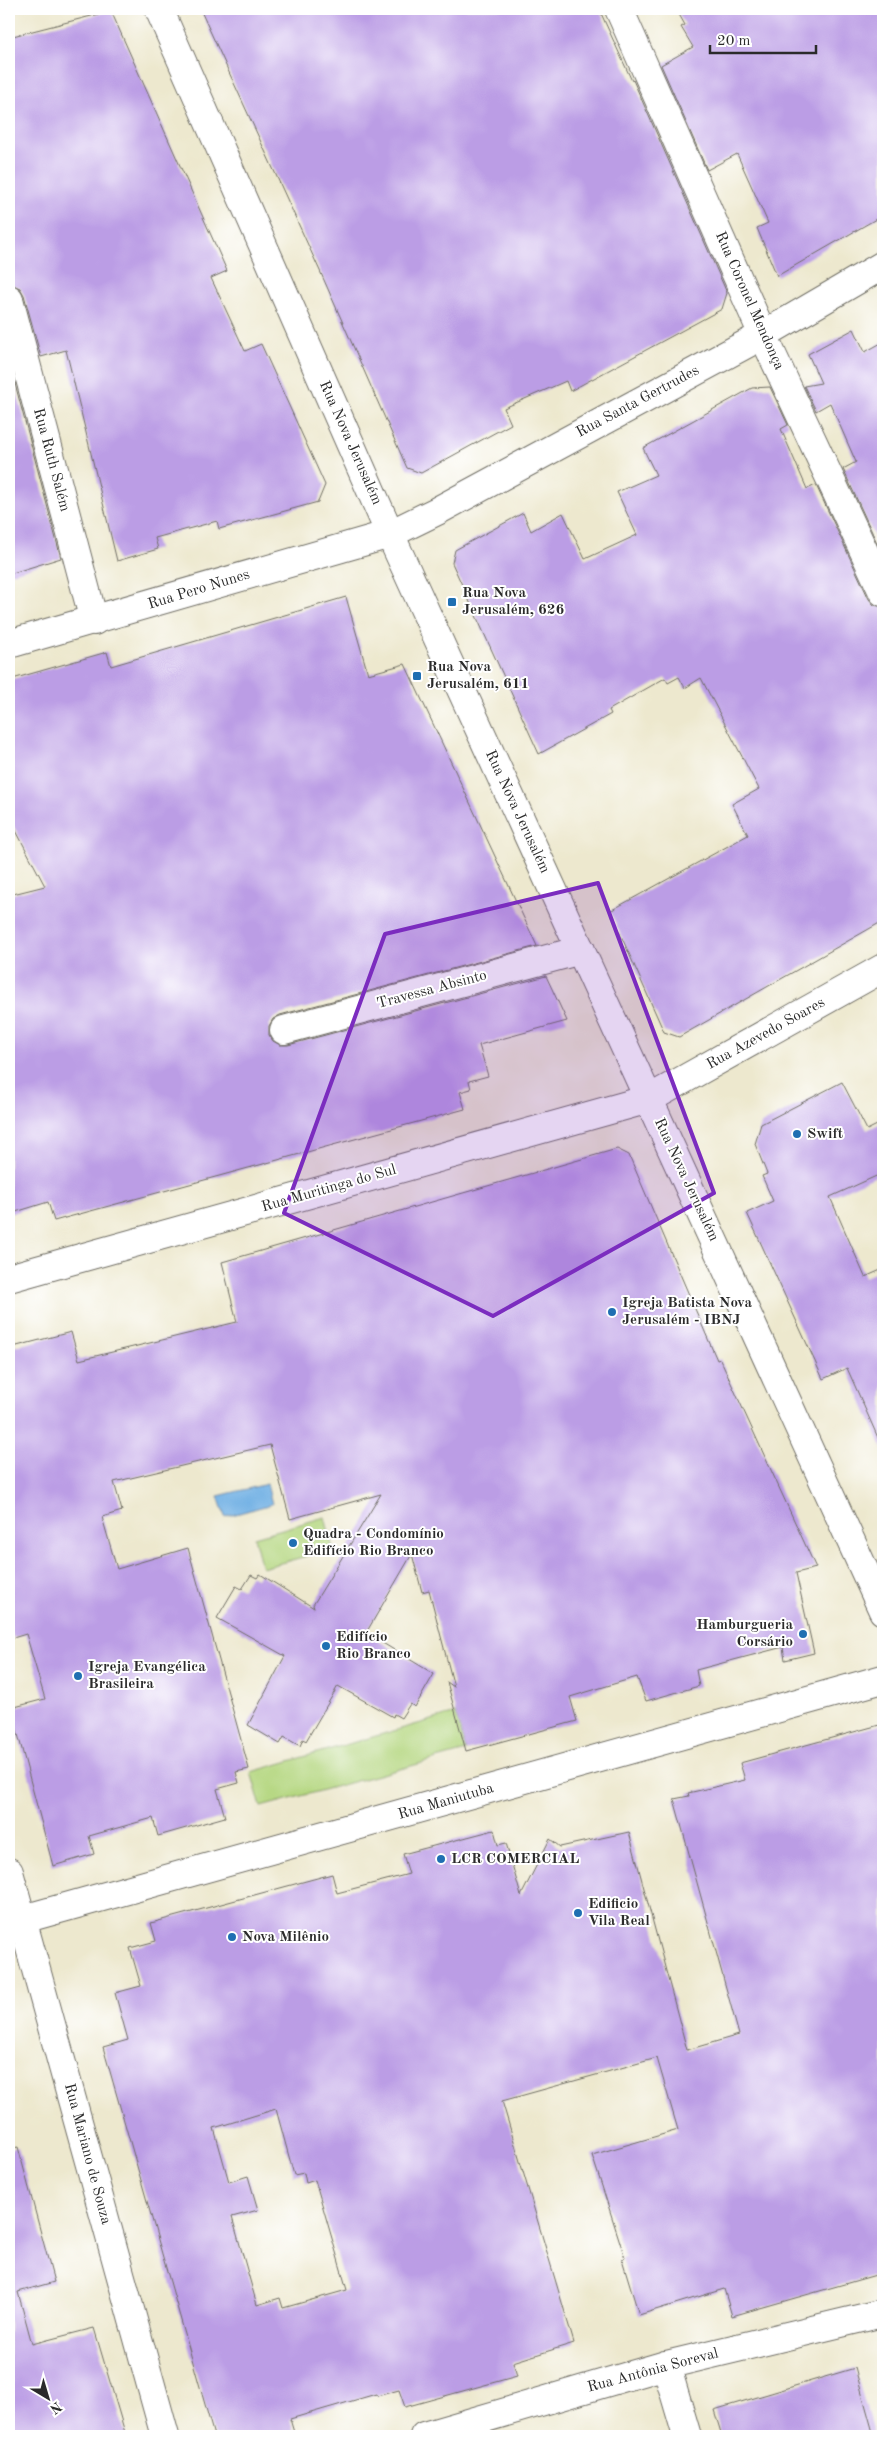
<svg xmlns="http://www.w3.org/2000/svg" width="892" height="2445" viewBox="0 0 892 2445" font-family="'Old Standard TT',serif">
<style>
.green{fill:#b3d67e;stroke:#6f8054}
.water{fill:#71b0e4;stroke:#4e6e88}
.building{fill:#bb9de5;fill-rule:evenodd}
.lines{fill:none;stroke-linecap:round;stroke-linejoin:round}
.minor-casing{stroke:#6f6d64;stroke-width:30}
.tertiary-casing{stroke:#6f6d64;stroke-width:30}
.minor{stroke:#fff;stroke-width:28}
.tertiary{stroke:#fff;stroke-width:28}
.marked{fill:#7b2cbf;fill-opacity:0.2;stroke:#7b2cbf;stroke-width:4;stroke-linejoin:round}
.poi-dot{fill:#1f6fb2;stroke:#fff;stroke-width:2}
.labels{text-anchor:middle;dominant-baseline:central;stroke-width:4;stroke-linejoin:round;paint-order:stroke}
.street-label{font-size:15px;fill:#2b2b2b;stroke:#fff}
.poi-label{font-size:15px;font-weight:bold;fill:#2b2b2b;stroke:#fff;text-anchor:start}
</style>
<rect width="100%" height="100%" fill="#fff"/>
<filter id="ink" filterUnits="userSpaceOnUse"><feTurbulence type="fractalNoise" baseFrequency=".02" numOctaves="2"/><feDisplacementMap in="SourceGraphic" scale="10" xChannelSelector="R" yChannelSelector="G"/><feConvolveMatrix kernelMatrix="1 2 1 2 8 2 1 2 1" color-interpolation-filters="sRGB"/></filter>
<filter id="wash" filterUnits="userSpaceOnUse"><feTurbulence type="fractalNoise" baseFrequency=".0096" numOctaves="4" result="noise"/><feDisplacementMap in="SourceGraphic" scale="20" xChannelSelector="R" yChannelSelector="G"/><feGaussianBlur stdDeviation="1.12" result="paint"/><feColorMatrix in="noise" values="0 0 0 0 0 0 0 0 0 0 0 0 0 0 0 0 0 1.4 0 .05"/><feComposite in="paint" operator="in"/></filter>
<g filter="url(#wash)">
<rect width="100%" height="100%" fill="#ede8ce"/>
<!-- green -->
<g class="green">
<polygon points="325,1517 333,1549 262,1568 254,1537"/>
<polygon points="456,1713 466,1751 261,1807 251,1772"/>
</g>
<!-- water -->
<polygon class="water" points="267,1484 272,1504 225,1517 218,1496"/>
<g id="blocks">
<!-- building -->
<g class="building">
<polygon points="200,9 599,9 632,81 633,80 727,293 722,309 570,391 566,381 504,408 511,424 421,473 407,468 320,271"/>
<polygon points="676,9 883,9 883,215 777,276 757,228 768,223 737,154 707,170 661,65 693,47 681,27 685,25"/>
<polygon points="111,11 227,271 211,278 245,351 261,344 325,485 318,502 219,529 217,521 155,538 158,549 117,561 66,350 41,357 24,295 20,288 9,284 9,37"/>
<polygon points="854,329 865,352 883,342 883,556 843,469 856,462 830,403 816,411 804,386 821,383 808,354"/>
<polygon points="14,380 61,558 9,574 9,381"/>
<polygon points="770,387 788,425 781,429 807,489 816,485 869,599 874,605 883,607 883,921 679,1037 664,1032 610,911 748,835 732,804 759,789 701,678 685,688 679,677 668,683 665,678 609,710 611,714 539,754 452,563 455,550 523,513 531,531 563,513 585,559 637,535 617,492 656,475 643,448 752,388"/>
<polygon points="346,597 368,674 405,664 537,946 280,1015 273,1019 269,1026 269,1035 273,1041 280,1045 288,1045 546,976 567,1021 479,1045 488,1076 469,1081 471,1089 460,1092 465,1109 54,1221 48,1202 9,1214 9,895 45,886 13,825 9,810 9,680 107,652 111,666"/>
<polygon points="842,1082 867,1130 883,1122 883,1173 830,1197 865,1277 883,1269 883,1449 847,1368 823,1379 747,1213 773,1201 762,1176 767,1174 755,1144 761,1124"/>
<polygon points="617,1149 629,1155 717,1360 720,1359 816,1568 796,1573 814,1653 785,1660 783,1647 696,1670 699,1686 646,1701 637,1677 570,1697 577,1721 466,1751 447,1682 454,1687 429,1590 422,1592 412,1554 366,1633 434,1674 415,1707 410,1704 401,1718 394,1714 393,1717 338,1686 306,1741 303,1739 300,1746 284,1737 280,1744 248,1725 285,1656 217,1618 236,1586 242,1589 251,1575 257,1578 260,1574 314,1608 313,1605 381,1494 290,1519 270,1445 114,1482 122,1511 102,1517 117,1569 188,1548 249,1769 236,1772 239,1783 217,1789 225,1817 158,1836 153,1818 89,1836 94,1854 53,1866 11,1708 45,1699 26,1634 13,1638 9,1621 9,1348 71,1332 79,1360 237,1322 222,1262"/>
<path d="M883,1724V2273L732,2316L724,2289L639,2315L622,2259L625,2258L592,2155L678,2130L657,2058L502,2101L574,2343L513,2362L517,2376L405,2407L399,2390L377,2396L376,2394L290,2419L295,2436H214L103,2047L128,2040L115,1993L141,1986L130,1948L156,1941L151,1923L332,1874L337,1893L409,1874L403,1854L494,1830L498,1845L506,1843L521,1896L550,1839L560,1847L629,1832L687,2050L739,2035L674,1799L689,1796L688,1793L745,1780L740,1763ZM276,2109L294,2175L304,2173L306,2183L315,2180L347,2290L283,2308L280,2298L257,2305L232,2217L258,2210L248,2176L229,2182L214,2128Z"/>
<polygon points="18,2147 54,2282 18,2292 32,2344 94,2328 126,2436 9,2436 9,2149"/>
<polygon points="855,2368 874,2436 722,2436 714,2410"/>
</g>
</g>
</g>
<g filter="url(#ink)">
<use href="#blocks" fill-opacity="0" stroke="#6f6d64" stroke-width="1"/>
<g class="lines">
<defs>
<g id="minor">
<polyline points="619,9 763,335 883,592"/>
<polyline points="9,299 94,621"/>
<polyline points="9,644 390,534 437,511 763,335 883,265"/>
<polyline points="284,1030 581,950"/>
<polyline points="9,1278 649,1099"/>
<polyline points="9,1872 165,2436"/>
<polyline points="9,1923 883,1679"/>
<polyline points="666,2365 687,2436"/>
<polyline points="424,2436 666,2365 883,2313"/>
</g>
<g id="tertiary">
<polyline points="159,9 390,534 883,1611"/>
<polyline points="649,1099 883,968"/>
</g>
</defs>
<!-- minor casing -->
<use href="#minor" class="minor-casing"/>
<!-- tertiary casing -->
<use href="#tertiary" class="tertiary-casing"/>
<!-- minor -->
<use href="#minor" class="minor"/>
<!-- tertiary -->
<use href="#tertiary" class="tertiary"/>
</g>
</g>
<!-- marked area -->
<path class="marked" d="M598,883L714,1193L493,1316L284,1213L385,934Z"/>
<!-- markers -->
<g class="poi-dot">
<rect x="447" y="597" width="10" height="10" rx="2.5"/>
<rect x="412" y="671" width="10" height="10" rx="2.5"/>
<circle cx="797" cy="1134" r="5"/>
<circle cx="612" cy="1312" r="5"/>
<circle cx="293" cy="1543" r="5"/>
<circle cx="803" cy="1634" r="5"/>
<circle cx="326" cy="1646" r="5"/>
<circle cx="78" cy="1676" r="5"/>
<circle cx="441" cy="1859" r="5"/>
<circle cx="578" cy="1913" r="5"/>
<circle cx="232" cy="1937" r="5"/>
</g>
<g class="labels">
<!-- street labels -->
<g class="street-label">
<text transform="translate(749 301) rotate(66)">Rua Coronel Mendonça</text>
<text transform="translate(638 402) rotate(-28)">Rua Santa Gertrudes</text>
<text transform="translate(350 443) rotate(66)">Rua Nova Jerusalém</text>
<text transform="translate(51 460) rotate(75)">Rua Ruth Salém</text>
<text transform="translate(199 590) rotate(-17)">Rua Pero Nunes</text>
<text transform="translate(517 812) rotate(65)">Rua Nova Jerusalém</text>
<text transform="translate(432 990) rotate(-15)">Travessa Absinto</text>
<text transform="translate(766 1034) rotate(-29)">Rua Azevedo Soares</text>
<text transform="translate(686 1180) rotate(65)">Rua Nova Jerusalém</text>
<text transform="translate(329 1189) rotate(-16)">Rua Muritinga do Sul</text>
<text transform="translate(446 1802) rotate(-16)">Rua Maniutuba</text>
<text transform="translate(87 2154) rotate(75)">Rua Mariano de Souza</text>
<text transform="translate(653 2371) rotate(-15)">Rua Antônia Soreval</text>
</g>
<!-- poi labels -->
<g class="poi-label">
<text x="462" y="593">Rua Nova<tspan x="462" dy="17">Jerusalém, 626</tspan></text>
<text x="427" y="667">Rua Nova<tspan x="427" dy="17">Jerusalém, 611</tspan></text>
<text x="807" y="1134">Swift</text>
<text x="622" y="1303">Igreja Batista Nova<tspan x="622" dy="17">Jerusalém - IBNJ</tspan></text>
<text x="303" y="1534">Quadra - Condomínio<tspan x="303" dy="17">Edifício Rio Branco</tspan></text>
<text x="793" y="1625" text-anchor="end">Hamburgueria<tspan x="793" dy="17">Corsário</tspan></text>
<text x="336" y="1637">Edifício<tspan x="336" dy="17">Rio Branco</tspan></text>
<text x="88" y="1667">Igreja Evangélica<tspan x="88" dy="17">Brasileira</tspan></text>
<text x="451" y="1859">LCR COMERCIAL</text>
<text x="588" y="1904">Edificio<tspan x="588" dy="17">Vila Real</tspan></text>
<text x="242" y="1937">Nova Milênio</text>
</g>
</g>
<!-- margin -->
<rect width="892" height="2445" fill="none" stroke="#fff" stroke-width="30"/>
<!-- north arrow -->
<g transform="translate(48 2398) rotate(142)" stroke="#ffffff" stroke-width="4" paint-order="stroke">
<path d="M0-4L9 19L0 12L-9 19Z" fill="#2b2b2b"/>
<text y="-8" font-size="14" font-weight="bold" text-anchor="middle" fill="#2b2b2b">N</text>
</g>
<!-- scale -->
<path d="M710 45v8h106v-8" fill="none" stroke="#2b2b2b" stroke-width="2.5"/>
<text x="717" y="45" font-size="15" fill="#2b2b2b" stroke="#ffffff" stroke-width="4" paint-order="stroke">20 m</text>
</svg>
